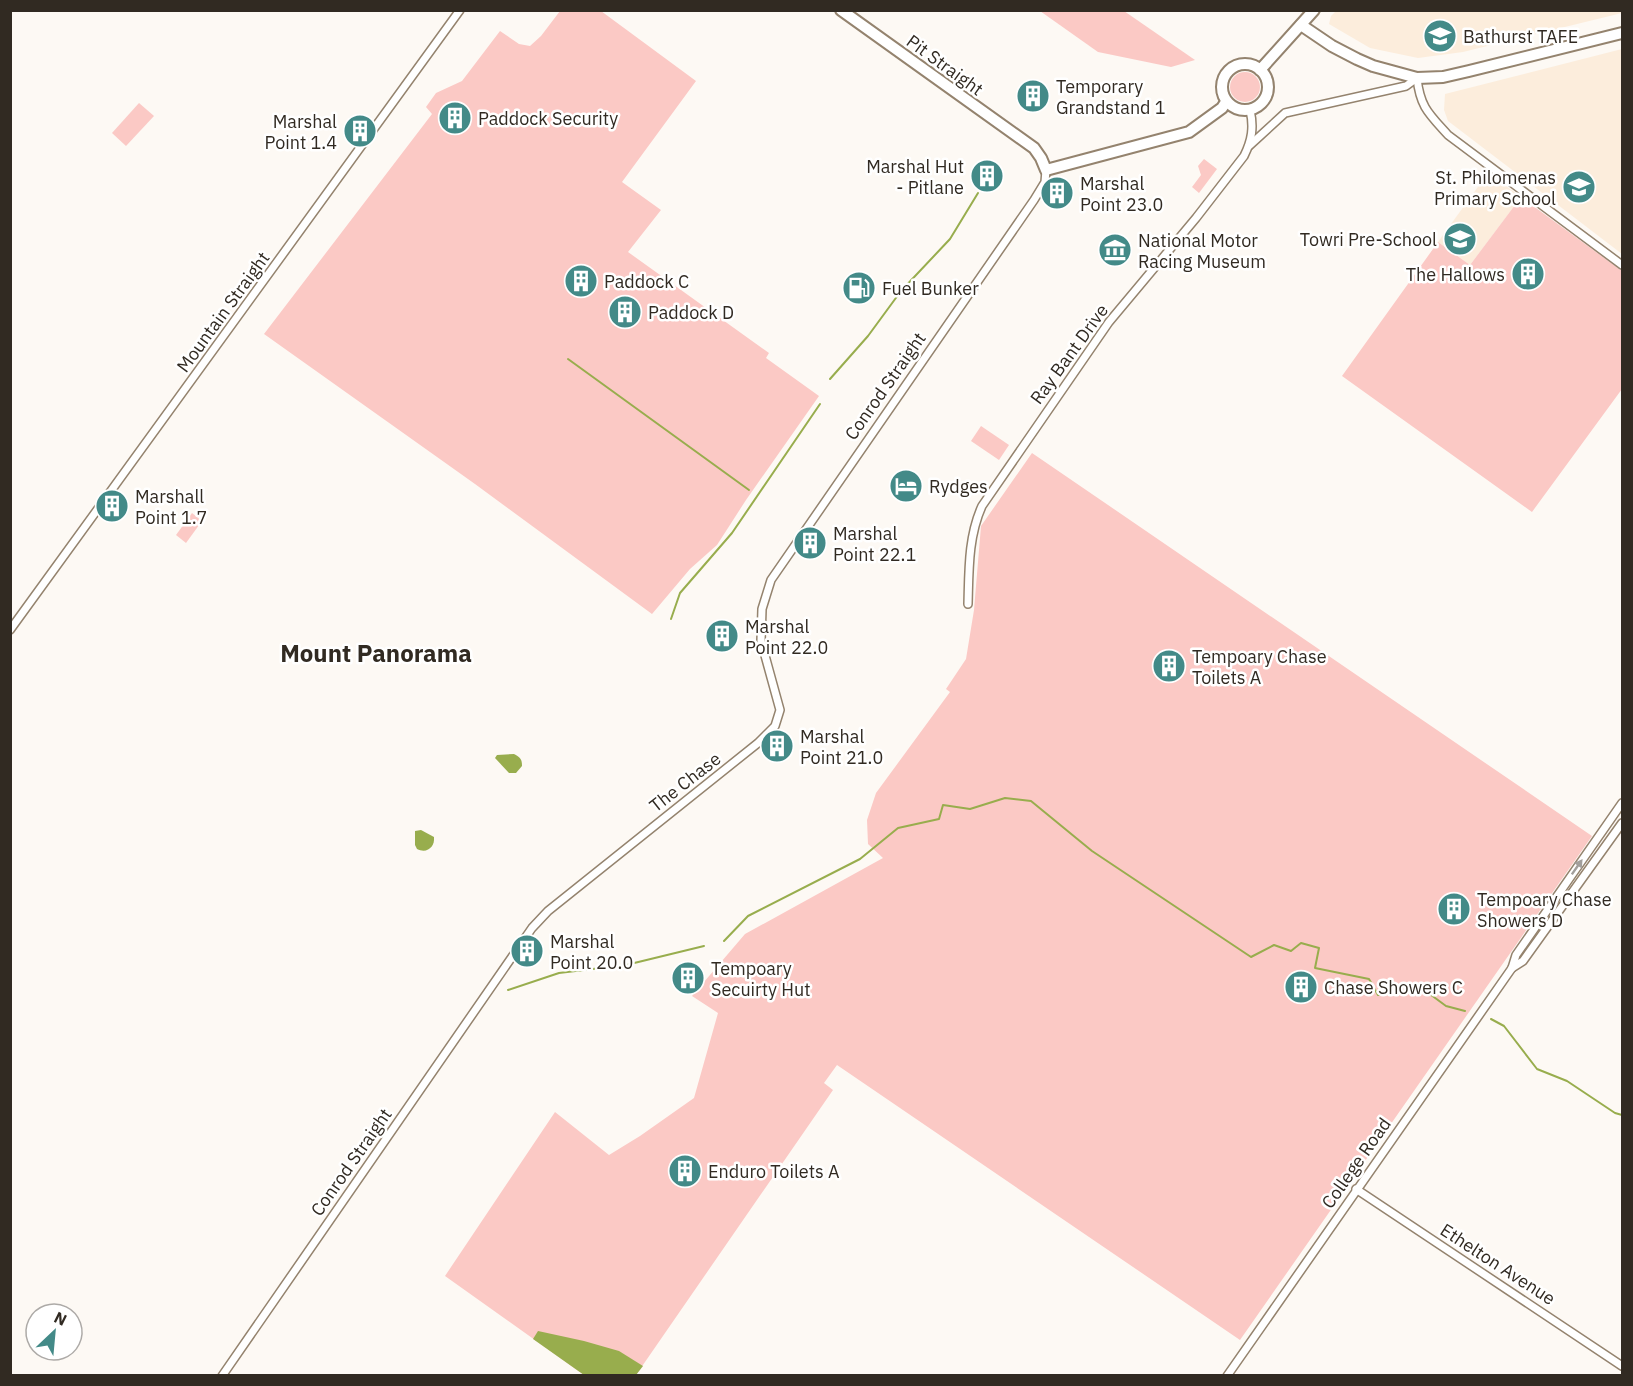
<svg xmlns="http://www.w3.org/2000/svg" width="1633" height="1386" viewBox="0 0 1633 1386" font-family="'IBM Plex Sans',sans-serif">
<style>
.built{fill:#fceddc}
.green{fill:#fbc9c5}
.water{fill:#98ad4d}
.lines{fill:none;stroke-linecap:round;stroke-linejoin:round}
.stream{stroke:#98ad4d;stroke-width:2}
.street-casing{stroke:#94836e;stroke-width:10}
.secondary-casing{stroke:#94836e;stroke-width:14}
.street{stroke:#fff;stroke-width:7}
.secondary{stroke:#fff;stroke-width:10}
.oneway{fill:#a29f9c}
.labels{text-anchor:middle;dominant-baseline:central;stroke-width:5;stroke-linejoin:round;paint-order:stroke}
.poi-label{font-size:18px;fill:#312a22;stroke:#fff;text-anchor:start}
.street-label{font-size:18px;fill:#312a22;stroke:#fff}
.district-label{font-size:24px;font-weight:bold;fill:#312a22;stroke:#fff}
</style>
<rect width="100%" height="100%" fill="#fdf9f4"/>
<!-- built -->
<g class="built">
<polygon points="1336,11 1622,10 1622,13 1463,52 1418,58 1370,48 1329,24 1331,16"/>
<polygon points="1622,49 1622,254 1448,121 1444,110 1445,94"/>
<polygon points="1488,173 1521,197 1470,265 1438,242"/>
</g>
<!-- green -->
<g class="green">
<polygon points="560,11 601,11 696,81 622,182 661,210 628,252 769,353 766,358 819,396 746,500 717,545 690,569 652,614 475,484 264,334 432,114 426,107 436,93 462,81 500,31 519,44 530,46 541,36"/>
<polygon points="1040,11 1124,11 1195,60 1171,67 1098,52"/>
<circle cx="1245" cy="87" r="15"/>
<polygon points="139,103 154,116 126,146 112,133"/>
<polygon points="1204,159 1217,169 1199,193 1192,187 1201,175 1198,166"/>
<polygon points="1521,197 1622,271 1622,389 1532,512 1342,376 1438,242 1470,265"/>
<polygon points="981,426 1009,445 999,460 971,441"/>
<polygon points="1032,453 1592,836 1240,1340 837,1065 824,1083 833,1090 636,1375 584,1375 445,1276 555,1112 609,1155 640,1136 694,1098 718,1013 692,996 745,934 883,858 868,844 867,820 876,793 950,692 946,689 966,659 974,610 981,526"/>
<polygon points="192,513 202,521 186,543 176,535"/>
</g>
<!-- water -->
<g class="water">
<path d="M514,754C520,757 522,759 522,766L516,773H509L495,758L497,755Z"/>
<path d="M421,830L434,837C435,847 427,854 417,849L415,845V831Z"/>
<polygon points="538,1331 584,1341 619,1351 643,1366 636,1375 584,1375 533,1339"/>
</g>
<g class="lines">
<!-- stream -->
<g class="stream">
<polyline points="568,359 749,490"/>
<polyline points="830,379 868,336 901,291 950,239 978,193"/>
<polyline points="671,619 680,593 732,533 820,404"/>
<polyline points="724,941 748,916 860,859 898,828 939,819 943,805 970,809 1005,798 1031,801 1092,851 1251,957 1274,945 1291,951 1301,943 1319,948 1315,968 1369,979 1378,995 1423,989 1446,1006 1465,1011"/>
<polyline points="508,990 559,973 626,965 704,946"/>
<polyline points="1491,1019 1504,1026 1537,1069 1567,1081 1615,1113 1622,1115"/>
</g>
<defs>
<g id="street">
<path d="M1417,78C1420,107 1429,114 1448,135L1622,265"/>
<polyline points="1249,146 1285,113 1406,86 1417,78"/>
<path d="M968,604C969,571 968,537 982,506L1109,322L1196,218L1244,156C1252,140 1254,127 1250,110"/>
<polyline points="10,630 460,10"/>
<polyline points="1512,968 1523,961 1622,823"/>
<polyline points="1356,1189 1622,1366"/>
<polyline points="222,1376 532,928 548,911 758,743 775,726 780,710 761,641 762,609 771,580 1034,200 1045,182 1046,170"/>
<polyline points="1227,1376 1512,968 1516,955 1622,803"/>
</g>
<g id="secondary">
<polyline points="841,10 1034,148 1041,158 1046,170 1189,132 1222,108 1226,102"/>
<polyline points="1301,25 1332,46 1357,59 1373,66 1417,78 1443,77 1469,71 1622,33"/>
<circle cx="1245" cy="87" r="23"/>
<polyline points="1260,70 1314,10"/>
</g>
</defs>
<!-- street casing -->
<use href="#street" class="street-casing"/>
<!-- secondary casing -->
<use href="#secondary" class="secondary-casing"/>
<!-- street -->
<use href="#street" class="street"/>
<!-- secondary -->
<use href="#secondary" class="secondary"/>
</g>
<!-- one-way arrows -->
<defs><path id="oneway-solid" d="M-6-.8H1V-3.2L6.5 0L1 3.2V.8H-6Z" transform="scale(1.5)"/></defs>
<use class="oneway" href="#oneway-solid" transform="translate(1577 867) rotate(-55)"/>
<!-- icons -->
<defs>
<symbol id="university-disc" viewBox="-11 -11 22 22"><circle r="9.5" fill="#438a88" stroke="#fff"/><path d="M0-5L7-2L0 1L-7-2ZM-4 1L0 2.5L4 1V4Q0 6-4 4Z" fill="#fff"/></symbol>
<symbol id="building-disc" viewBox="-11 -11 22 22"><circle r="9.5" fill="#438a88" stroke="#fff"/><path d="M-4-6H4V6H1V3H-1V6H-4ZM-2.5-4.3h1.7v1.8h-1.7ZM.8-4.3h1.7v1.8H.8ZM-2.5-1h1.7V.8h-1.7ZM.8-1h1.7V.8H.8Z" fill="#fff"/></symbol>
<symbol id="school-disc" viewBox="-11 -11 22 22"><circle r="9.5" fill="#438a88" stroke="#fff"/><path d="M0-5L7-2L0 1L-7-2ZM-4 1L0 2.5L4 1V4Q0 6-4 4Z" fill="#fff"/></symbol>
<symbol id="museum-disc" viewBox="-11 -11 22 22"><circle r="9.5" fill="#438a88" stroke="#fff"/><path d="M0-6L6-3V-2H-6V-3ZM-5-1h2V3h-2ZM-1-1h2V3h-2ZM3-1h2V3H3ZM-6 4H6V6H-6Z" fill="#fff"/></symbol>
<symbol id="fuel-disc" viewBox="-11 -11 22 22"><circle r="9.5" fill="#438a88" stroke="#fff"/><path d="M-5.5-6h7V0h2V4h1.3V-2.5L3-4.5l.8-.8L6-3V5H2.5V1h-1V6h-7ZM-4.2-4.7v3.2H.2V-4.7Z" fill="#fff"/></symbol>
<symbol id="hotel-disc" viewBox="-11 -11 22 22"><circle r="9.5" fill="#438a88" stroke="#fff"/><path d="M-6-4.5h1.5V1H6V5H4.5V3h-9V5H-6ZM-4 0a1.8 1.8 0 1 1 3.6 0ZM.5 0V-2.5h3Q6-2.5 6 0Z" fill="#fff"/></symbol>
</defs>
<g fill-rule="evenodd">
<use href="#university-disc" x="1421" y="17" width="38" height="38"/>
<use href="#building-disc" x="1014" y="77" width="38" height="38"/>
<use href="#building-disc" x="436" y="99" width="38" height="38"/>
<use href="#building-disc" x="341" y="112" width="38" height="38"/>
<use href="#building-disc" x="968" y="157" width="38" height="38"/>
<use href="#school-disc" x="1560" y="168" width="38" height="38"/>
<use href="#building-disc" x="1038" y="174" width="38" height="38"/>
<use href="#school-disc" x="1441" y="220" width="38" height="38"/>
<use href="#museum-disc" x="1096" y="231" width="38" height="38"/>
<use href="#building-disc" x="1509" y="255" width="38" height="38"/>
<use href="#building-disc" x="562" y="262" width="38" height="38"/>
<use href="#fuel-disc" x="840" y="269" width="38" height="38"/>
<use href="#building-disc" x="606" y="293" width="38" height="38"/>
<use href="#hotel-disc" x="887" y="467" width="38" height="38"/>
<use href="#building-disc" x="93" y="487" width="38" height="38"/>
<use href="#building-disc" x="791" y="524" width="38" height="38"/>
<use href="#building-disc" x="703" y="617" width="38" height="38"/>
<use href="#building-disc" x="1150" y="647" width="38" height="38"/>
<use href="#building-disc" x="758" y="727" width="38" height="38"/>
<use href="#building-disc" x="1435" y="890" width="38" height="38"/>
<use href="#building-disc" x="508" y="932" width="38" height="38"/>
<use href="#building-disc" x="669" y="959" width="38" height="38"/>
<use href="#building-disc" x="1282" y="968" width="38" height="38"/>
<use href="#building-disc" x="666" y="1152" width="38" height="38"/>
</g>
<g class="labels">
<!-- poi labels -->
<g class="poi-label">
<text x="1463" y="36">Bathurst TAFE</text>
<text x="1056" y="86">Temporary<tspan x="1056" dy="21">Grandstand 1</tspan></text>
<text x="478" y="118">Paddock Security</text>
<text x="337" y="121" text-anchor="end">Marshal<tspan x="337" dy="21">Point 1.4</tspan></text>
<text x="964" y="166" text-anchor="end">Marshal Hut<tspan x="964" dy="21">- Pitlane</tspan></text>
<text x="1556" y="177" text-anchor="end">St. Philomenas<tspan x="1556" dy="21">Primary School</tspan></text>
<text x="1080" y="183">Marshal<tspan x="1080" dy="21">Point 23.0</tspan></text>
<text x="1437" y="239" text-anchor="end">Towri Pre-School</text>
<text x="1138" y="240">National Motor<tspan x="1138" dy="21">Racing Museum</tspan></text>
<text x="1505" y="274" text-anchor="end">The Hallows</text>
<text x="604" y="281">Paddock C</text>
<text x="882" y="288">Fuel Bunker</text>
<text x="648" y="312">Paddock D</text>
<text x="929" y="486">Rydges</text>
<text x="135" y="496">Marshall<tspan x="135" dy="21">Point 1.7</tspan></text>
<text x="833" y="533">Marshal<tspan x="833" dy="21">Point 22.1</tspan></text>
<text x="745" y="626">Marshal<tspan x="745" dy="21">Point 22.0</tspan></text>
<text x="1192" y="656">Tempoary Chase<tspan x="1192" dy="21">Toilets A</tspan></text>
<text x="800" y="736">Marshal<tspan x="800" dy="21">Point 21.0</tspan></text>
<text x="1477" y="899">Tempoary Chase<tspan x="1477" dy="21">Showers D</tspan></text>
<text x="550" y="941">Marshal<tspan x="550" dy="21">Point 20.0</tspan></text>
<text x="711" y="968">Tempoary<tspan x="711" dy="21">Secuirty Hut</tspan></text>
<text x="1324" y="987">Chase Showers C</text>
<text x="708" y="1171">Enduro Toilets A</text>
</g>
<!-- street labels -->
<g class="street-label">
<text transform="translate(945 65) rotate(36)">Pit Straight</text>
<text transform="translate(223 312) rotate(-54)">Mountain Straight</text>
<text transform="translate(1069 354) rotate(-54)">Ray Bant Drive</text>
<text transform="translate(885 386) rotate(-55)">Conrod Straight</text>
<text transform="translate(685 782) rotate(-38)">The Chase</text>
<text transform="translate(351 1162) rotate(-55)">Conrod Straight</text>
<text transform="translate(1356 1163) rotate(-55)">College Road</text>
<text transform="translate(1498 1264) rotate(33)">Ethelton Avenue</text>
</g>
<!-- district labels -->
<g class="district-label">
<text x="376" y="653">Mount Panorama</text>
</g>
</g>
<!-- border -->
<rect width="1633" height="1386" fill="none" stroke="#312a22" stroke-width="24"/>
<!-- north arrow -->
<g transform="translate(54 1332) rotate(26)"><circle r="28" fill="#ffffff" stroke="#adaaa7" stroke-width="1.5"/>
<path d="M0-4.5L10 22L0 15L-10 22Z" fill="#438a88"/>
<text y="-9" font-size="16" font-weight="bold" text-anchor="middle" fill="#312a22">N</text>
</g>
</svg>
